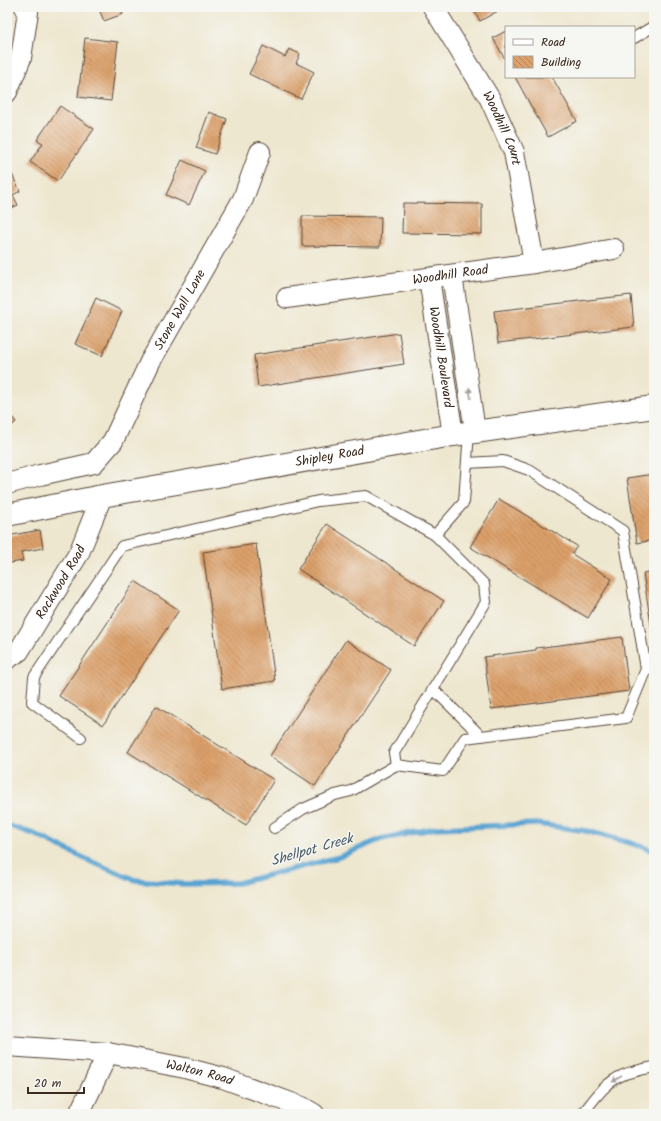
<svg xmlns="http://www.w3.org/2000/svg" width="661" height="1121" viewBox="0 0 661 1121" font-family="Kalam,sans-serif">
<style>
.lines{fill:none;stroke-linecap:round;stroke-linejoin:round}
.stream{stroke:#59a3d1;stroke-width:5.5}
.building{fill:url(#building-back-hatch)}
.service-casing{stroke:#564639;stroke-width:12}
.minor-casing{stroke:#564639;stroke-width:22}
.secondary-casing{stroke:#564639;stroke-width:24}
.service{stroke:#fff;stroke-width:10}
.minor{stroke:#fff;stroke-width:20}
.secondary{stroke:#fff;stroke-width:22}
.oneway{fill:#a79f9a}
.labels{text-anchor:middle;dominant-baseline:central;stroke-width:3;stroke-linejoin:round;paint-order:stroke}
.street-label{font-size:13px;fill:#3b2a1e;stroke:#f6f6f2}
.water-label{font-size:14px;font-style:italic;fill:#475a66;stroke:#f6f6f2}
</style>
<defs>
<pattern id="building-back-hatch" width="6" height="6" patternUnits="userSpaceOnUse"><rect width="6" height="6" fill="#dca06b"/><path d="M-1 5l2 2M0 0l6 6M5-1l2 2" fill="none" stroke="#b48357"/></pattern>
</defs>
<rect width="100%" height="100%" fill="#f6f6f2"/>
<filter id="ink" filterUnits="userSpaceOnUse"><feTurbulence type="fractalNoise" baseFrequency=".025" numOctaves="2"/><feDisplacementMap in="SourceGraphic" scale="8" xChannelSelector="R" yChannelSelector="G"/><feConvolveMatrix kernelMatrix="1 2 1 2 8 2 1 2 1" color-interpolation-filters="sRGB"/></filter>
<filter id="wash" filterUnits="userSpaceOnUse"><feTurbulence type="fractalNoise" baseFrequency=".012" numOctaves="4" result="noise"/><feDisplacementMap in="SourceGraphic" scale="16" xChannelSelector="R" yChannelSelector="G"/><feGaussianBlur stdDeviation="0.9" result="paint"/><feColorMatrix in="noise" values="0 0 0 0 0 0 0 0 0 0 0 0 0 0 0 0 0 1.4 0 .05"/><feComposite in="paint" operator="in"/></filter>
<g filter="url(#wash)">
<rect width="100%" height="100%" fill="#eee7cf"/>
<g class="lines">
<!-- stream -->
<polyline class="stream" points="7,825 34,834 92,862 135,880 183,884 238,883 339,857 381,839 436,828 537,824 587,831 634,844 654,851"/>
</g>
<g id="blocks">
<!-- building -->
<g class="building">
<polygon points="98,7 121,7 123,14 104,21"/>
<polygon points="472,7 505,7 480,21"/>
<polygon points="506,31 506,61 493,38"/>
<polygon points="85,38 118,42 111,101 78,97"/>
<polygon points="263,46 285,57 289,49 300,54 296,63 314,72 301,99 249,74"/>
<polygon points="515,77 552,77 577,121 548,137"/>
<polygon points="60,106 94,129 58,181 30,162 43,143 37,140"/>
<polygon points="209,112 227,119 215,154 196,148"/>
<polygon points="182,160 205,171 189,205 166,195"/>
<polygon points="9,168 20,191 13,195 18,205 7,210 7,169"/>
<polygon points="403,203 482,204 482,234 402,233"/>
<polygon points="302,216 381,217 380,247 302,246"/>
<polygon points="631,295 634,327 498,343 494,311"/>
<polygon points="96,298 122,311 102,356 75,344"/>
<polygon points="399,333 404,364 258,387 254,355"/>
<polygon points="7,411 16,422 7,429"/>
<polygon points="654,474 654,540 637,543 627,478"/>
<polygon points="499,499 577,546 572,554 612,579 588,618 470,547"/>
<polygon points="327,524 444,601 414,646 298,569"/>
<polygon points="40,530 43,548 21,552 23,561 10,563 7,545 7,536"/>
<polygon points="256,544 275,681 222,689 203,552"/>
<polygon points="654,571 654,638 653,638 643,573"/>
<polygon points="135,581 179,610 103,725 59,696"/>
<polygon points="622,637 629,691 491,709 484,657 536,650 536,648"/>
<polygon points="346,640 391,670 315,786 270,756"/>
<polygon points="156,706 274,780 246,825 128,752"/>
</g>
</g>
</g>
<g filter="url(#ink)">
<use href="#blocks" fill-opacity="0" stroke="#564639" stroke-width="1"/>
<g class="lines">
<defs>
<g id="service">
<polyline points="634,38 654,26"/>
<polyline points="467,463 503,461 529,470 623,531 646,669"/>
<polyline points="435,535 484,584 486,602 394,753 396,765 443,771 465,738 626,718 646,669 654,668"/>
<polyline points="433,689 481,736"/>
<polyline points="81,738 32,702 34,677 122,546 318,501 366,496 435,535 464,502 469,432"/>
<polyline points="274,828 303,809 335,795 351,791 396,765"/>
<path d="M584,1114V1112C595,1098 606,1082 623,1075C633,1071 644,1069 654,1067"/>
</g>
<g id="minor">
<path id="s1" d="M433,7L490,99L514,152L534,263"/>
<polyline points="7,92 21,58 28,12 25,7"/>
<polyline points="452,275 475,431"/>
<path id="s2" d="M429,278L453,435"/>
<path id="s3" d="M287,298L534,263L614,249"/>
<path id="s4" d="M7,484L40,475L94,463L113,441L150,362L243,199L260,152"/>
<path id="s5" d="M7,659L19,651L79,553L102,496"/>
<path id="s6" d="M7,1046L108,1053L185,1068L223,1078L302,1107L314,1114"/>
<polyline points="79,1114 108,1053"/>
</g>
<g id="secondary">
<path id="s7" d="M7,515L102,496L453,435L654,407"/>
</g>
</defs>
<!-- service casing -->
<use href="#service" class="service-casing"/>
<!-- minor casing -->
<use href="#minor" class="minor-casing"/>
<!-- secondary casing -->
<use href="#secondary" class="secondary-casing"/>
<!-- service -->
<use href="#service" class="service"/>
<!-- minor -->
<use href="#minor" class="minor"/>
<!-- secondary -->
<use href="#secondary" class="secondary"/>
</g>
<!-- one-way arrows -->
<defs><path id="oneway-solid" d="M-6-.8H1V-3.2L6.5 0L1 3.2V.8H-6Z"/></defs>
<g class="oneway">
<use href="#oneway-solid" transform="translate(470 393) rotate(-99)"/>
<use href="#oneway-solid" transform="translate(617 1079) rotate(148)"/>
</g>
</g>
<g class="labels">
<!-- street labels -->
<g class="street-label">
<text stroke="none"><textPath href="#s1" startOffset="140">Woodhill Court</textPath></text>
<text stroke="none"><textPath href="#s3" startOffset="165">Woodhill Road</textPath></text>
<text stroke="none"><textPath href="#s4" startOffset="266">Stone Wall Lane</textPath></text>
<text stroke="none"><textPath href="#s2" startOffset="80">Woodhill Boulevard</textPath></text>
<text stroke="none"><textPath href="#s7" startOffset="328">Shipley Road</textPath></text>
<text stroke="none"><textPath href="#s5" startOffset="95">Rockwood Road</textPath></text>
<text stroke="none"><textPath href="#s6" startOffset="195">Walton Road</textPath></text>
</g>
<!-- water labels -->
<g class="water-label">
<text transform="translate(312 850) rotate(-16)">Shellpot Creek</text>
</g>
</g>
<!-- margin -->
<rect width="661" height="1121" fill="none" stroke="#f6f6f2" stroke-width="24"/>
<!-- legend -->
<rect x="505" y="26" width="130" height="52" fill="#f6f6f2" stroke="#aba49d"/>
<rect x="513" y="39" width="20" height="6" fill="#ffffff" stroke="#aba49d"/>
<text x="541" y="46" font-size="12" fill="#3b2a1e">Road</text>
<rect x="513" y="56" width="20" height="12" fill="url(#building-back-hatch)" stroke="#aba49d"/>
<text x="541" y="66" font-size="12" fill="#3b2a1e">Building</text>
<!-- scale -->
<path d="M28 1087v6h56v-6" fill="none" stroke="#3b2a1e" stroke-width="2"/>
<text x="34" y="1087" font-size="12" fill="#3b2a1e" stroke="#f6f6f2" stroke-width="3" paint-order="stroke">20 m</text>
</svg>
